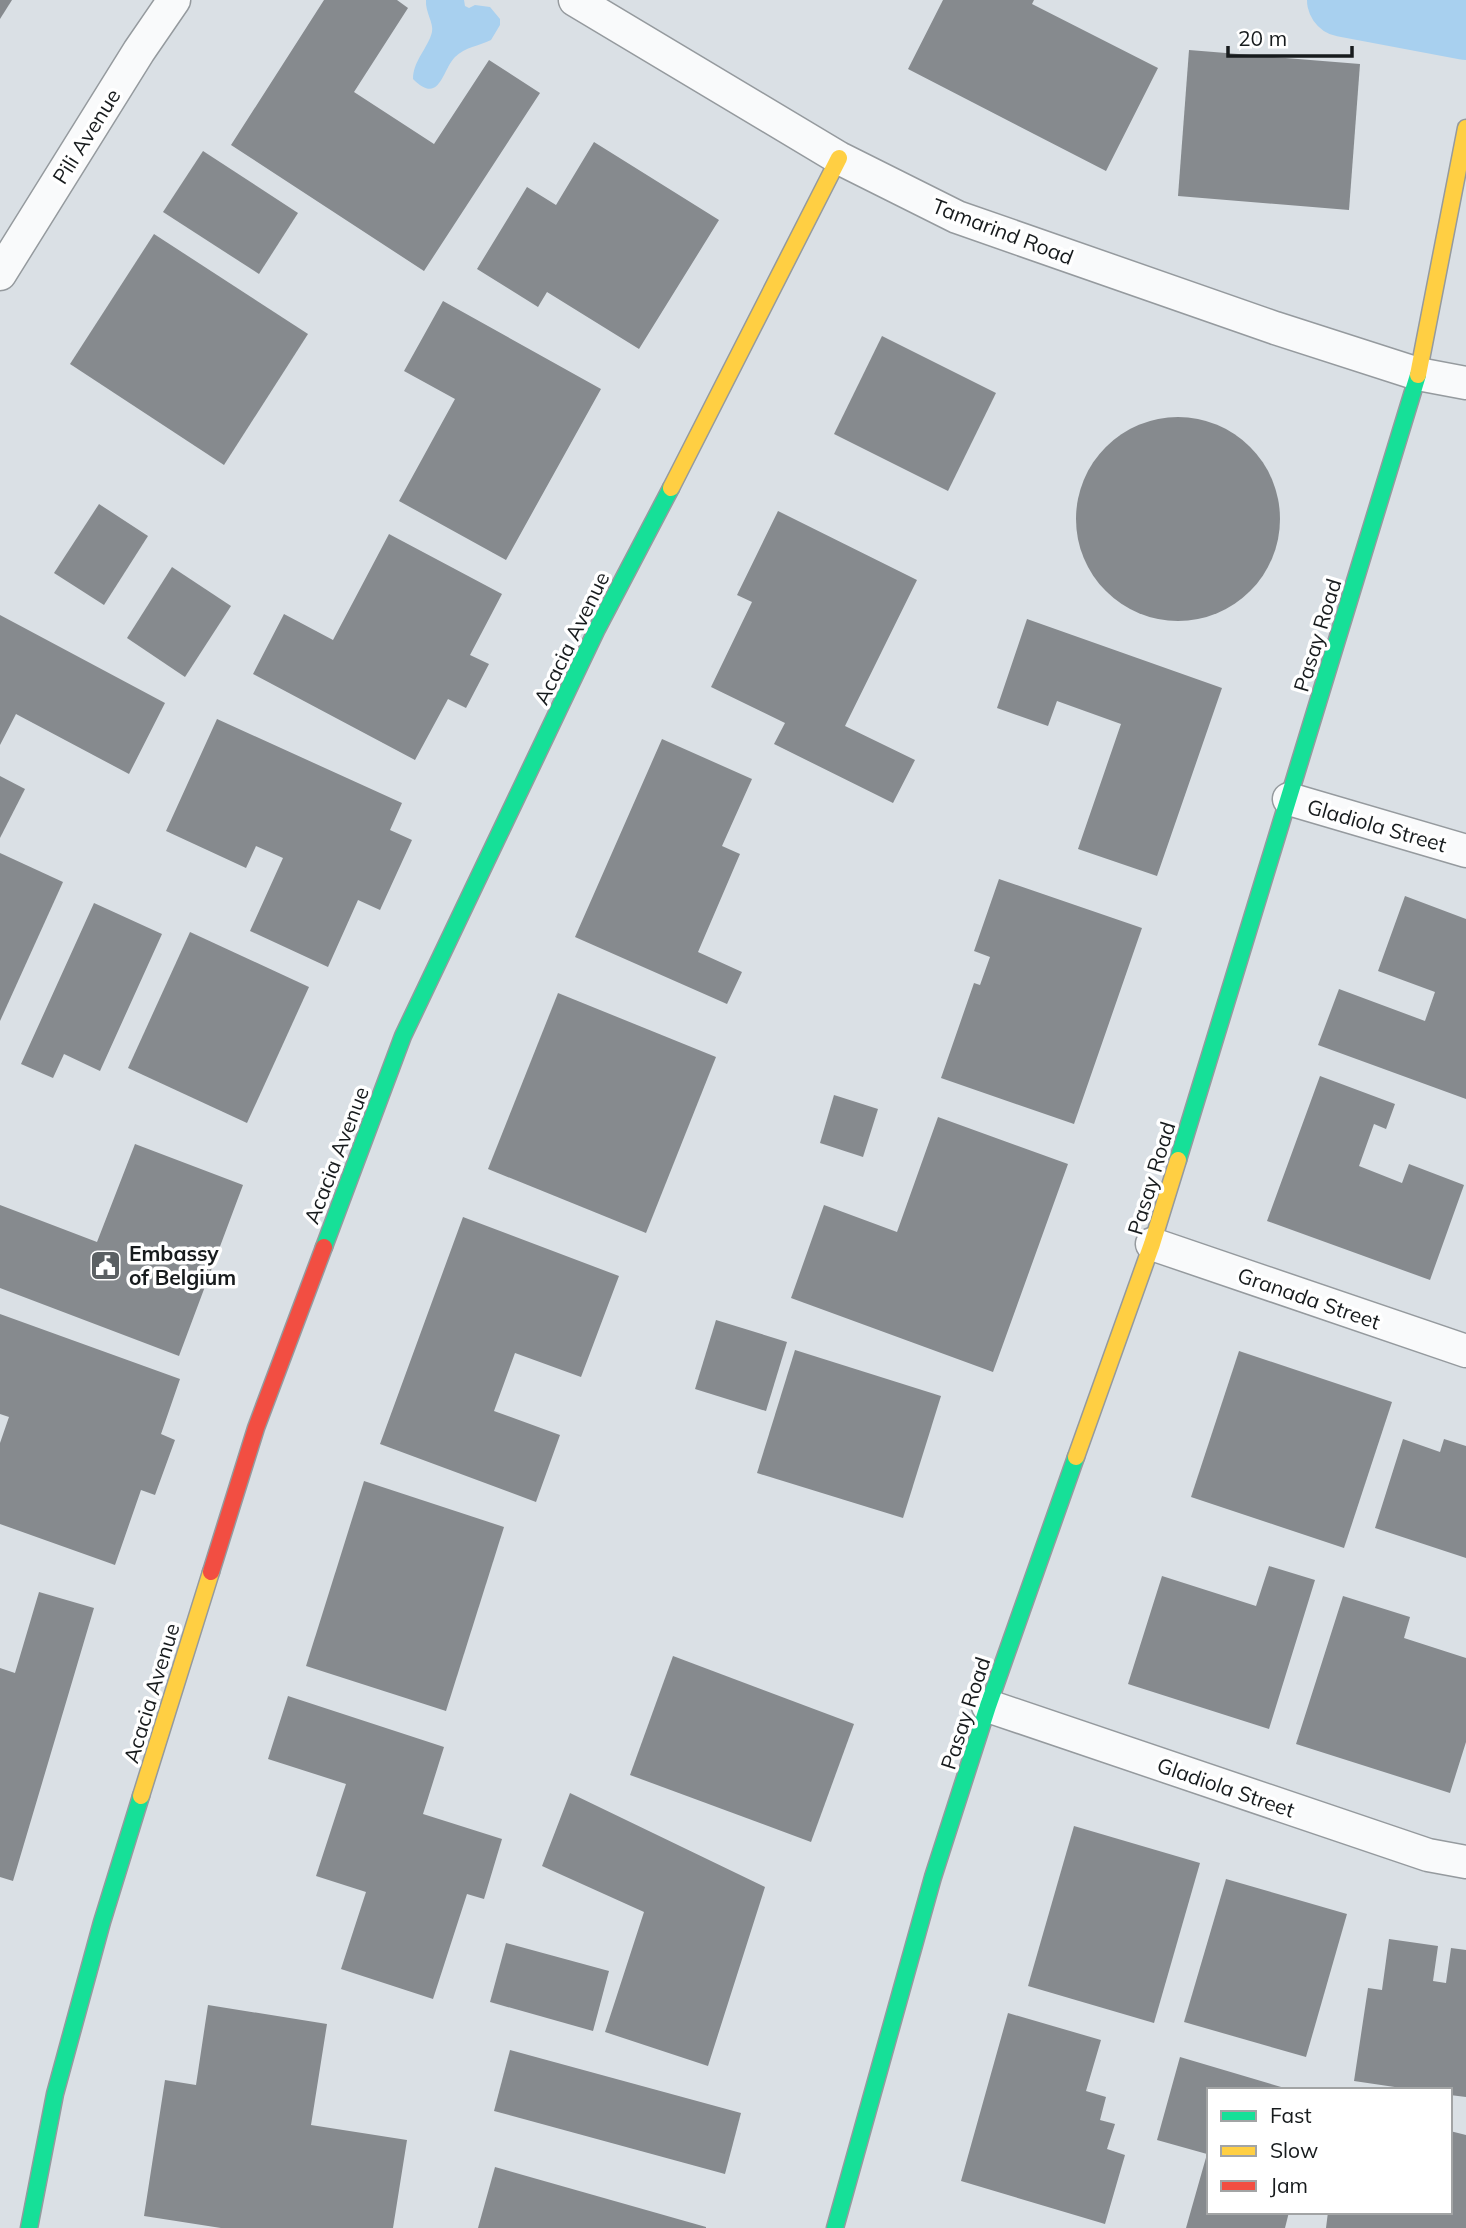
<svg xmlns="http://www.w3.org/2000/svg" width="1466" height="2228" viewBox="0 0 1466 2228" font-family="Mulish,sans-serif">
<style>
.water{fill:#a8d0ef}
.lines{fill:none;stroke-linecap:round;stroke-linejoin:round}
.river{stroke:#a8d0ef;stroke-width:74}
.building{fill:#868a8e}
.street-casing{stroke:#959a9e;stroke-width:35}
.fast-casing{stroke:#959a9e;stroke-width:19}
.slow-casing{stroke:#959a9e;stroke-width:19}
.jam-casing{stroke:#959a9e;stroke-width:19}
.street{stroke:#f9fafb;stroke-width:32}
.fast{stroke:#16e098;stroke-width:16}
.slow{stroke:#ffcf43;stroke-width:16}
.jam{stroke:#f24e42;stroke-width:16}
.labels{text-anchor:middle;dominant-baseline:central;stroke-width:7;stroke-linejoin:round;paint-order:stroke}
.street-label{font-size:21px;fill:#171b1d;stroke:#fff}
.poi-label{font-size:21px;font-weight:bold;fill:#171b1d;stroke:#fff;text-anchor:start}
</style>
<rect width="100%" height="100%" fill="#dae0e5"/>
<!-- water -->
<path class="water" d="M426,0H464L465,6L469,8L475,5L490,7L500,19V25L491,40C479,46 465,47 455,57C442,70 440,106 413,79C413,61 428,48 432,32C434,23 425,12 426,0Z"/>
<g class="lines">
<!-- river -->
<polyline class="river" points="1344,0 1466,23"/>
</g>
<!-- building -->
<g class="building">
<polygon points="0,0 12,0 0,19"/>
<polygon points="324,0 397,0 408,8 354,92 434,144 489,60 540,93 424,271 231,145"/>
<polygon points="943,0 1034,0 1032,4 1158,68 1106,171 908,69"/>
<polygon points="1189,50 1360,64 1349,210 1178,196"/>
<polygon points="594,142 719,220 639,349 547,292 538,307 477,269 527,187 556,205"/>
<polygon points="203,151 298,213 259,274 163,212"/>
<polygon points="154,234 308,334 224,465 70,364"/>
<polygon points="443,301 601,389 506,560 399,501 455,399 404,371"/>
<polygon points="882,336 996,393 948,491 834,434"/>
<circle cx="1178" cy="519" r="102"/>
<polygon points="99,504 148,536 104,605 54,573"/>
<polygon points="778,511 917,580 845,726 915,760 893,803 774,744 785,723 711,687 752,602 737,595"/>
<polygon points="389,534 502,594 470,655 489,664 466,708 448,699 415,760 253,674 284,614 333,640"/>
<polygon points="172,567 231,606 185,677 127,638"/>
<polygon points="0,615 165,703 129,774 16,714 0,745"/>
<polygon points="1027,619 1222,688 1157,876 1078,849 1121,724 1057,701 1048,726 997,708"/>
<polygon points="217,719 402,803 390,830 412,840 380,910 358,900 328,967 250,931 283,858 256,846 246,868 166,831"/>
<polygon points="662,739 752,779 722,846 740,854 698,952 742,972 727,1004 575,937"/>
<polygon points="0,776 25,789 0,838"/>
<polygon points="0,853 63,882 0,1021"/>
<polygon points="999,879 1142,928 1074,1124 941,1078 974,983 980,985 990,957 974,951"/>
<polygon points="1405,896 1466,919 1466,1099 1318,1045 1339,989 1425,1021 1435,992 1378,971"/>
<polygon points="94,903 162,934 100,1071 64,1054 53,1078 21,1064"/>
<polygon points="190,932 309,987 247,1123 128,1068"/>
<polygon points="558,993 716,1057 646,1233 488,1169"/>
<polygon points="1320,1076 1395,1104 1386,1129 1374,1124 1359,1166 1402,1183 1409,1164 1464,1185 1430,1280 1267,1221"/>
<polygon points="834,1095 878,1109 863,1157 820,1143"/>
<polygon points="938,1117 1068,1164 993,1372 791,1298 824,1205 897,1232"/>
<polygon points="135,1144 243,1185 179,1356 0,1288 0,1205 97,1242"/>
<polygon points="463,1217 619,1276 581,1377 515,1353 494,1411 560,1435 536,1502 380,1444"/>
<polygon points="0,1314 180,1379 161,1434 175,1440 155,1495 141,1490 115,1565 0,1524 0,1443 9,1417 0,1414"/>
<polygon points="716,1320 787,1342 766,1411 695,1389"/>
<polygon points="795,1350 941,1396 903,1518 757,1473"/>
<polygon points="1239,1351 1392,1402 1344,1548 1191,1497"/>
<polygon points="1403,1439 1440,1452 1444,1439 1466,1446 1466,1558 1375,1528"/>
<polygon points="364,1481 504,1527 446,1711 306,1666"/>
<polygon points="1269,1566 1315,1580 1269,1729 1128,1684 1162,1576 1256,1606"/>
<polygon points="39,1592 94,1608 13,1881 0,1877 0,1668 15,1673"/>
<polygon points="1343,1596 1410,1617 1404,1638 1466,1658 1466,1742 1450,1793 1296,1744"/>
<polygon points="673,1656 854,1724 811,1842 630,1775"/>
<polygon points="288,1696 444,1747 423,1814 502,1839 484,1899 467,1894 433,1999 341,1969 366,1892 316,1876 346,1784 268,1759"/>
<polygon points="570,1793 765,1887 708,2066 605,2032 644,1912 542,1866"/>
<polygon points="1074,1826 1200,1863 1154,2023 1028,1986"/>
<polygon points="1226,1879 1347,1914 1306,2057 1184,2022"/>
<polygon points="1389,1939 1438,1946 1433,1981 1446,1983 1451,1948 1466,1950 1466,2097 1450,2095 1450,2090 1415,2090 1354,2081 1368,1988 1382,1990"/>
<polygon points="506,1943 609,1971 593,2031 490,2002"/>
<polygon points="208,2005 327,2024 311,2125 407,2140 393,2228 221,2228 144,2216 165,2080 196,2085"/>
<polygon points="1008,2013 1101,2040 1086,2091 1106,2097 1100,2120 1115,2124 1107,2149 1125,2155 1105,2224 961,2181"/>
<polygon points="510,2050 741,2113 725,2174 494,2111"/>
<polygon points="1180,2057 1288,2089 1209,2090 1209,2212 1289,2212 1285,2228 1186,2228 1207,2154 1157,2140"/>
<polygon points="1450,2131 1466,2135 1466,2228 1326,2228 1328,2212 1450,2212"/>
<polygon points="495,2167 706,2227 706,2228 478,2228"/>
</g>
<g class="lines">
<defs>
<g id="street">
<polyline points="575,0 839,158 957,217 1275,328 1418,374 1466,383"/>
<polyline points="0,274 139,51 174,0"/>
<polyline points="1289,799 1466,851"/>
<polyline points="1152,1244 1466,1351"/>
<polyline points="988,1706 1428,1855 1466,1862"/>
</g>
<g id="fast">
<polyline points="1178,1160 1418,375"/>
<polyline points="324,1247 403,1036 597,629 671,488"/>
<polyline points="29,2228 55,2094 102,1922 141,1796"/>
<polyline points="835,2228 933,1877 988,1706 1076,1457"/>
</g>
<g id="slow">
<polyline points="1418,375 1466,128"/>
<polyline points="671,488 839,158"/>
<polyline points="1076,1457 1152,1244 1178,1160"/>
<polyline points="141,1796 211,1572"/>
</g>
<polyline id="jam" points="211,1572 256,1428 324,1247"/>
</defs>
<!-- street casing -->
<use href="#street" class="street-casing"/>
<!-- fast casing -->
<use href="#fast" class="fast-casing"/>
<!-- slow casing -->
<use href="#slow" class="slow-casing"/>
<!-- jam casing -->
<use href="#jam" class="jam-casing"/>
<!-- street -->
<use href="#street" class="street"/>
<!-- fast -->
<use href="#fast" class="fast"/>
<!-- slow -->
<use href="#slow" class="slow"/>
<!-- jam -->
<use href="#jam" class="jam"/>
</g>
<!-- icons -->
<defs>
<symbol id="civic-square" viewBox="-11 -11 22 22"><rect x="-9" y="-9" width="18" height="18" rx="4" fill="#5b6063" stroke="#fff"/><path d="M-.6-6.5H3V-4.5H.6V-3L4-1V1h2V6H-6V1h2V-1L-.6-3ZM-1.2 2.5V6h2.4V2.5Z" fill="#fff"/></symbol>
</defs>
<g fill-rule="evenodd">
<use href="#civic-square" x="88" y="1248" width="35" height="35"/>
</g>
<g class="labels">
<!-- street labels -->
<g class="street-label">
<text transform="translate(86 136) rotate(-58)">Pili Avenue</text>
<text transform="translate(1003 231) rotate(21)">Tamarind Road</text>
<text transform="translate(1317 635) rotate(-73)">Pasay Road</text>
<text transform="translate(571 638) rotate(-64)">Acacia Avenue</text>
<text transform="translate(1377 825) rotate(16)">Gladiola Street</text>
<text transform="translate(336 1155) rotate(-69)">Acacia Avenue</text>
<text transform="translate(1151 1178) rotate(-73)">Pasay Road</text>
<text transform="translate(1309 1298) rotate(19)">Granada Street</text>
<text transform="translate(151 1693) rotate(-73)">Acacia Avenue</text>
<text transform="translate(965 1713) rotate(-72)">Pasay Road</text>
<text transform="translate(1226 1787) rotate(19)">Gladiola Street</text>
</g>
<!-- poi labels -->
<g class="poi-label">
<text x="129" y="1253">Embassy<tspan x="129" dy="24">of Belgium</tspan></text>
</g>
</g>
<!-- legend -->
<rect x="1207" y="2088" width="245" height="126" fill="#ffffff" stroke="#a2a4a5" stroke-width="2"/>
<rect x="1221" y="2111" width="35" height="10" fill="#16e098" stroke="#a2a4a5" stroke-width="2"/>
<text x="1270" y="2123" font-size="21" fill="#171b1d">Fast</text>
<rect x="1221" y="2146" width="35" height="10" fill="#ffcf43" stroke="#a2a4a5" stroke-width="2"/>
<text x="1270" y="2158" font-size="21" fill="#171b1d">Slow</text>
<rect x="1221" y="2181" width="35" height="10" fill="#f24e42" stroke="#a2a4a5" stroke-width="2"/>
<text x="1270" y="2193" font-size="21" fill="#171b1d">Jam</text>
<!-- scale -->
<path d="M1228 46v10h124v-10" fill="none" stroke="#171b1d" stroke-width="3.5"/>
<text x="1238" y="46" font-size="21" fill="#171b1d" stroke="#ffffff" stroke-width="5" paint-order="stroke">20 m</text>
</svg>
